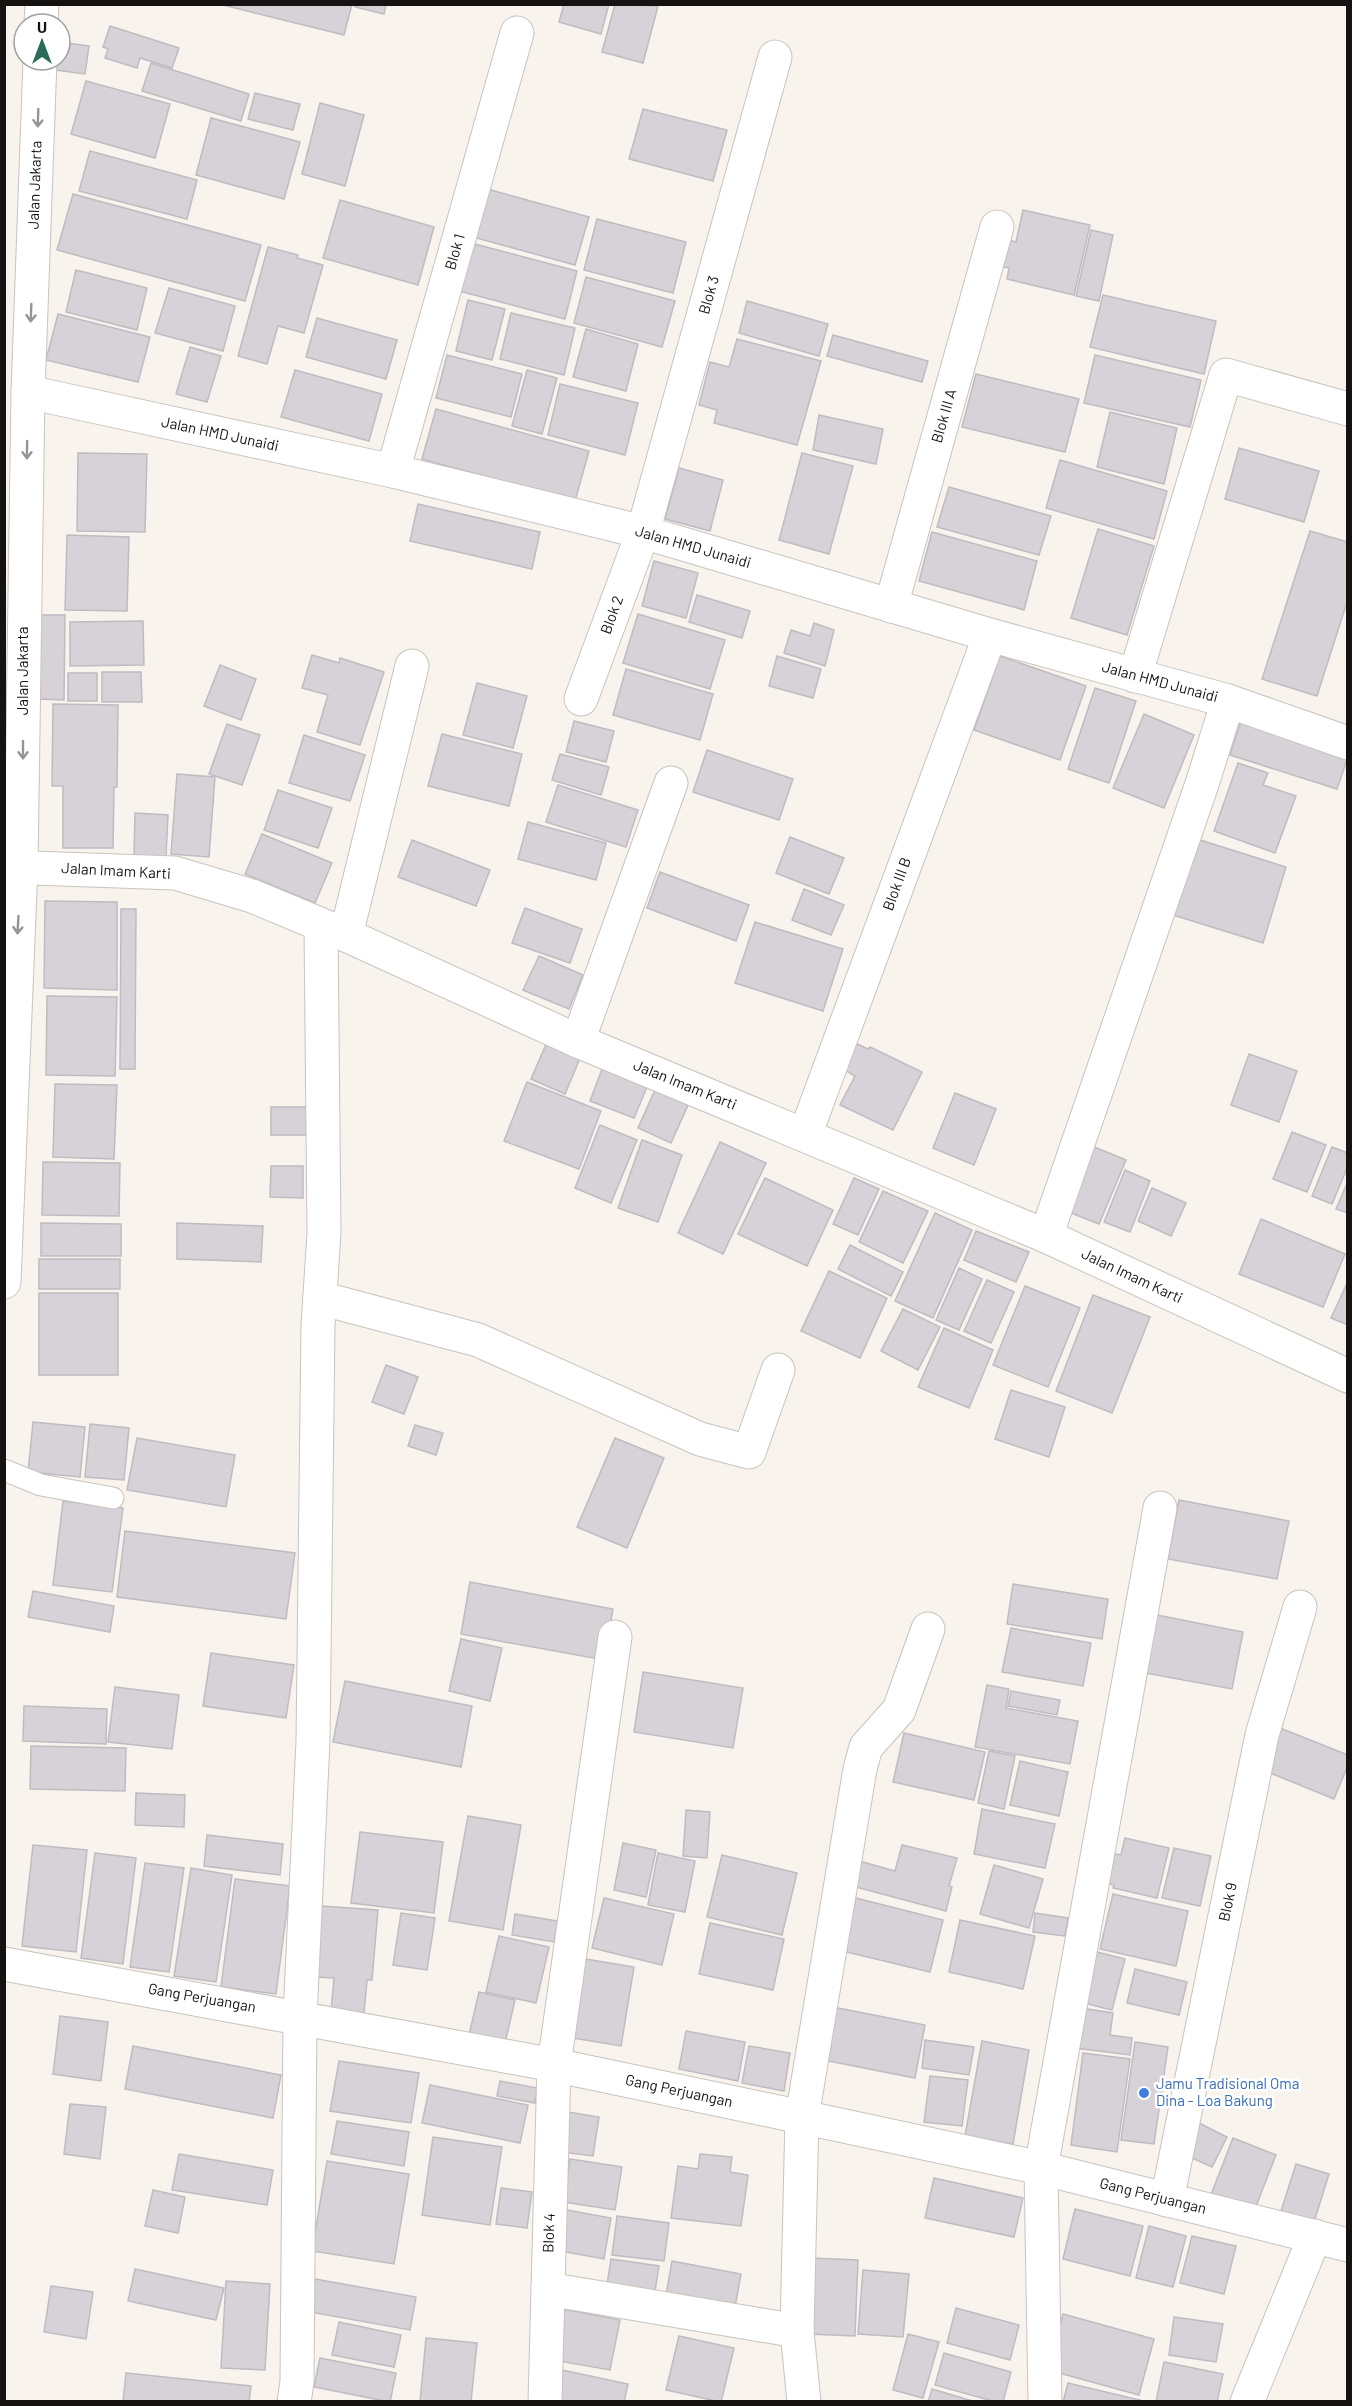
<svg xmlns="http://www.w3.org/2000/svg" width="1352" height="2406" font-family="Barlow,sans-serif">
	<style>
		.building { fill: #d6d2d8; stroke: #bfbbc1; stroke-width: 1.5 }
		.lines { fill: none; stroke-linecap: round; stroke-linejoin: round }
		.lane-casing { stroke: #c8c3bd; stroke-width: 23 }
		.street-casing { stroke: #c8c3bd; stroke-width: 35 }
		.secondary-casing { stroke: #c8c3bd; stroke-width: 35 }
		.lane { stroke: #fff; stroke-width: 21 }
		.street { stroke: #fff; stroke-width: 33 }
		.secondary { stroke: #fff; stroke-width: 33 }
		.oneway { stroke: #969594 }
		.shop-dot { fill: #3f7fe0; stroke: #fff; stroke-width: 2 }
		.labels { text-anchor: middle; stroke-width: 5; stroke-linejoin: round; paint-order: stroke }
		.street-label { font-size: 15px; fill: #151311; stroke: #fff }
		.shop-label { font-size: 15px; fill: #366cbe; stroke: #fff; text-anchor: start }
	</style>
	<rect width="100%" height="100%" fill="#f9f3ee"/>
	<g class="building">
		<polygon points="219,4 352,4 344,35"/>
		<polygon points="355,4 386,4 384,14 355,7"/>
		<polygon points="564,4 609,4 601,34 559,22"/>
		<polygon points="615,4 658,6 643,63 602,52"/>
		<polygon points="110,26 179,48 172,68 140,58 137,68 105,58 108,49 103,47"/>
		<polygon points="60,42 89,46 85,74 56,70 58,60 60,60"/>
		<polygon points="151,63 249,94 241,121 142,91"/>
		<polygon points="86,81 170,104 155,158 71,134"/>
		<polygon points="255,93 300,104 293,130 248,119"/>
		<polygon points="320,103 364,115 345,186 302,174"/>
		<polygon points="643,109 727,130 713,181 629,159"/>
		<polygon points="211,118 300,142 284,199 196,175"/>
		<polygon points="90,151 197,180 187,219 79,191"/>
		<polygon points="487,189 589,217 575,265 473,237"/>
		<polygon points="73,194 261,245 245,301 57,250"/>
		<polygon points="340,200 434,227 418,285 323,258"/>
		<polygon points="1023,210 1090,225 1074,295 1007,279 1009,268 997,266 1004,239 1016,242"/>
		<polygon points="597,219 686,242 673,293 584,270"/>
		<polygon points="1091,230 1113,235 1099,301 1076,296"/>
		<polygon points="467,242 577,271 565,319 455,290"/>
		<polygon points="268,247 298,255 297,258 323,265 304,333 278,326 267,364 238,356"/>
		<polygon points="76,270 147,288 137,330 66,312"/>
		<polygon points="586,277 675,301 662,347 574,323"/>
		<polygon points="169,288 235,306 223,351 155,333"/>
		<polygon points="1103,295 1216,321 1204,374 1090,347"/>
		<polygon points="468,300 505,309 492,360 456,351"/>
		<polygon points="747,301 828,324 819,356 739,333"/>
		<polygon points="511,313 575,328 564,375 500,359"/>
		<polygon points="58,314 150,337 138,382 46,360"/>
		<polygon points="317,318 397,340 386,379 306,357"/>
		<polygon points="586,329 638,344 626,391 573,377"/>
		<polygon points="833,335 928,361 922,382 827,356"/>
		<polygon points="737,339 821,361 797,445 714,423 717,410 699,405 710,362 729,367"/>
		<polygon points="190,347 221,356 207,402 176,394"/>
		<polygon points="447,355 522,374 511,417 436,398"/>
		<polygon points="1095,355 1201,380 1190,427 1084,403"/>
		<polygon points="295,370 382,394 369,441 281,417"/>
		<polygon points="527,370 557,378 542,434 512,426"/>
		<polygon points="976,374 1079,399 1065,452 962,427"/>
		<polygon points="560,384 638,403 625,455 548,435"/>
		<polygon points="436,409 589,451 575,501 422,459"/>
		<polygon points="1110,412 1177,428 1164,484 1097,467"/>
		<polygon points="819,415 883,429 876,464 813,450"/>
		<polygon points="1239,448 1319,471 1304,522 1225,499"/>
		<polygon points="78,453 147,454 145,532 77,531"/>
		<polygon points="802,453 853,466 829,554 779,540"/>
		<polygon points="1060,460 1167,491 1154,539 1046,508"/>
		<polygon points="679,468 723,480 710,531 665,519"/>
		<polygon points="949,487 1051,516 1039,555 937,527"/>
		<polygon points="418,504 540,532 532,569 410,541"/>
		<polygon points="1098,529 1154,546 1127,635 1071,618"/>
		<polygon points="1310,531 1348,542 1348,599 1317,696 1262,679"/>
		<polygon points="932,532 1037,561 1024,610 919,581"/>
		<polygon points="67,535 129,537 127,611 65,610"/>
		<polygon points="654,561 698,573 686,618 642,606"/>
		<polygon points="697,595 750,611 742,638 689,622"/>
		<polygon points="638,614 725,640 710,689 623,663"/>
		<polygon points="38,615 65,615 64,700 37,699"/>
		<polygon points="143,621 144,665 70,666 70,622"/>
		<polygon points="814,623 834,630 825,666 784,653 791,630 810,636"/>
		<polygon points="312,655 339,663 340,658 384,672 360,745 317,732 328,695 302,688"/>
		<polygon points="777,656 821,669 813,698 769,686"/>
		<polygon points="1000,656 1086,686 1060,760 974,730"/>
		<polygon points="220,665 256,679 241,720 204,706"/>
		<polygon points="626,669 713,694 700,740 613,715"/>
		<polygon points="102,672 141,672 142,702 102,702"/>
		<rect x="68" y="673" width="29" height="28"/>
		<polygon points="477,683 527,696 513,748 463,735"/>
		<polygon points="1095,688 1136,701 1109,783 1068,769"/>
		<polygon points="53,704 118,705 117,787 114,787 113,848 63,848 63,786 52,786"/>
		<polygon points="1144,714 1194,735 1164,808 1113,788"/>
		<polygon points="1242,718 1348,757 1337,789 1230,755"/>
		<polygon points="574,721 614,731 606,762 566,752"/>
		<polygon points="227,724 260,735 242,785 209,774"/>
		<polygon points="442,734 522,754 509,806 428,786"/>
		<polygon points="304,735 365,755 350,801 289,783"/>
		<polygon points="707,750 793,779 779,820 693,792"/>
		<polygon points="560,754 609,767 601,795 552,780"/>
		<polygon points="1238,763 1268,773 1263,785 1296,796 1275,853 1214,831"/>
		<polygon points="177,774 215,777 209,857 171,854"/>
		<polygon points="558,785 638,810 626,847 546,822"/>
		<polygon points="278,790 332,808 318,848 264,830"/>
		<polygon points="135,813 168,815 166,857 134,855"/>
		<polygon points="528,822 606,843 596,880 518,859"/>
		<polygon points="262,834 332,863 315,903 245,874"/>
		<polygon points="790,837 844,858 829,894 776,873"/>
		<polygon points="1197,839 1286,867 1263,943 1173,915"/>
		<polygon points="412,840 490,870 476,906 398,877"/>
		<polygon points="660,872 749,905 736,941 647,908"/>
		<polygon points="804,889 844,905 831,935 792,920"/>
		<polygon points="45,901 117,902 117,990 44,988"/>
		<polygon points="525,908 582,929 570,963 512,943"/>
		<polygon points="121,909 136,909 135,1069 120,1069"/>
		<polygon points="755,922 843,949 823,1011 735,983"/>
		<polygon points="539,956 583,975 569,1009 523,990"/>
		<polygon points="47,996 117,997 115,1076 46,1075"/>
		<polygon points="851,1041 868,1049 870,1047 922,1072 893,1130 840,1105 855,1076 839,1067"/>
		<polygon points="547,1042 581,1056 565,1094 531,1079"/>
		<polygon points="1249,1054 1297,1071 1279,1122 1231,1105"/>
		<polygon points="602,1069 647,1087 634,1118 590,1101"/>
		<polygon points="527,1082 601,1111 579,1169 504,1141"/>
		<polygon points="55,1084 117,1085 114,1159 53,1157"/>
		<polygon points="655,1090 688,1105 671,1143 638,1128"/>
		<polygon points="955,1093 996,1109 974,1165 933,1148"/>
		<rect x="271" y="1107" width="36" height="28"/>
		<polygon points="600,1125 637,1140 611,1203 575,1188"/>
		<polygon points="1292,1132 1326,1145 1307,1192 1273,1179"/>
		<polygon points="642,1140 682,1155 658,1222 618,1208"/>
		<polygon points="720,1142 766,1163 723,1254 678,1233"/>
		<polygon points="1092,1146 1126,1160 1099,1224 1066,1211"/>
		<polygon points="1332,1147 1348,1153 1348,1166 1332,1204 1312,1196"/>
		<polygon points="43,1162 120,1163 119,1216 42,1215"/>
		<polygon points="271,1166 303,1166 303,1198 270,1197"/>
		<polygon points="1125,1170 1150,1181 1130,1232 1104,1222"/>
		<polygon points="765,1178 833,1210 807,1266 738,1234"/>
		<polygon points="854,1178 879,1189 858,1235 833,1224"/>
		<polygon points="1348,1181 1348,1213 1336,1209"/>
		<polygon points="1152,1188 1186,1203 1171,1236 1138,1221"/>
		<polygon points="883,1191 928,1211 903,1263 859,1242"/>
		<polygon points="935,1213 972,1230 933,1318 895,1301"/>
		<polygon points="1261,1219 1345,1254 1323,1307 1239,1274"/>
		<polygon points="41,1223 121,1224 121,1256 41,1256"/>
		<polygon points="177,1223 263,1226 261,1262 177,1259"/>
		<polygon points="976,1231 1029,1252 1016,1282 964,1260"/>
		<polygon points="850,1245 903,1272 891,1296 838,1269"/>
		<rect x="39" y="1259" width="81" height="30"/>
		<polygon points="959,1268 982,1279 959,1330 936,1320"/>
		<polygon points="829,1271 887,1298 860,1358 801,1331"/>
		<polygon points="987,1280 1014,1292 991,1343 964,1331"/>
		<polygon points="1348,1281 1348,1325 1331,1318"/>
		<polygon points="1025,1286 1080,1308 1048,1387 993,1365"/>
		<rect x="39" y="1293" width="79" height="82"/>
		<polygon points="1093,1295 1150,1317 1112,1413 1056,1391"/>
		<polygon points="903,1309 940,1327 918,1370 881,1351"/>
		<polygon points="944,1328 993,1350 969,1408 918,1387"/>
		<polygon points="386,1365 418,1377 404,1414 372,1402"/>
		<polygon points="1011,1390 1065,1407 1049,1457 995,1439"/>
		<polygon points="33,1422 85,1427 80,1477 28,1472"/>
		<polygon points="90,1424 129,1428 124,1480 85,1477"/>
		<polygon points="415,1425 443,1433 436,1455 408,1446"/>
		<polygon points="137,1438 235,1455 226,1507 127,1490"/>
		<polygon points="615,1438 664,1458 627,1548 577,1527"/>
		<polygon points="1179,1500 1289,1521 1277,1579 1168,1559"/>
		<polygon points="63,1501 123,1508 112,1592 53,1585"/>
		<polygon points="125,1531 295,1553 286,1619 117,1597"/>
		<polygon points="470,1582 613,1609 604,1660 461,1634"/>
		<polygon points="1013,1584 1108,1599 1102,1639 1007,1624"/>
		<polygon points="33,1591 114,1606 110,1632 28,1617"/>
		<polygon points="1157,1615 1243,1632 1232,1689 1145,1673"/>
		<polygon points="1011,1628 1091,1643 1083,1686 1002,1672"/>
		<polygon points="461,1639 502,1648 490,1701 449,1691"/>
		<polygon points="211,1653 294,1665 286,1718 203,1706"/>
		<polygon points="643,1672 743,1688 733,1748 634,1732"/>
		<polygon points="345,1681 472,1706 461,1767 333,1742"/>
		<polygon points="987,1685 1009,1689 1006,1708 1078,1721 1070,1764 975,1747"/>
		<polygon points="115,1687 179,1695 172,1749 108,1742"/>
		<polygon points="1011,1691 1060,1700 1057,1715 1008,1706"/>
		<polygon points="24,1706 107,1709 106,1744 23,1741"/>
		<polygon points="1275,1726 1348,1755 1348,1765 1334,1799 1258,1768"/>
		<polygon points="904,1733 985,1752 974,1800 893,1782"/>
		<polygon points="31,1746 126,1748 125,1791 30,1789"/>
		<polygon points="989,1751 1015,1756 1004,1809 978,1803"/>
		<polygon points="1020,1761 1068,1772 1059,1816 1010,1805"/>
		<polygon points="136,1793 185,1795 184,1827 135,1825"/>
		<polygon points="982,1809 1055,1824 1045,1868 974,1854"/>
		<polygon points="686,1810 710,1812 707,1858 683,1856"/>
		<polygon points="468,1816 521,1825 503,1930 449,1921"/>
		<polygon points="360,1832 443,1842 434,1913 351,1903"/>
		<polygon points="207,1835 283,1844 280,1875 204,1866"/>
		<polygon points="1125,1838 1169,1848 1157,1898 1113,1888 1114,1885 1097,1881 1104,1852 1121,1855"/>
		<polygon points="623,1843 656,1850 646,1897 614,1890"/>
		<polygon points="33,1845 87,1850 76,1952 22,1946"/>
		<polygon points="902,1845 957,1858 949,1886 952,1887 946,1911 852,1886 859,1861 895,1871"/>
		<polygon points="1174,1848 1211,1856 1200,1906 1162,1898"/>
		<polygon points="95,1853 136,1858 123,1964 81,1958"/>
		<polygon points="658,1853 695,1861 685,1912 648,1905"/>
		<polygon points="722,1855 797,1873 782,1935 707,1917"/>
		<polygon points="145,1863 184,1868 169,1972 130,1967"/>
		<polygon points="994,1865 1043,1879 1029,1928 980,1914"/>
		<polygon points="191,1868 232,1875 216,1982 174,1976"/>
		<polygon points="235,1879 290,1886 276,1994 221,1987"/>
		<polygon points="1113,1894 1188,1911 1176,1966 1100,1949"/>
		<polygon points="848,1896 943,1920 930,1972 834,1949"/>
		<polygon points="604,1898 674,1914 662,1965 592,1948"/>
		<polygon points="321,1906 378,1910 372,1980 367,1980 364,2014 331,2012 334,1978 315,1977"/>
		<polygon points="401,1913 435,1918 427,1970 393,1965"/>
		<polygon points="1035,1913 1068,1918 1065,1936 1033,1932"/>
		<polygon points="515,1914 558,1921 554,1942 512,1935"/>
		<polygon points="960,1920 1035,1936 1023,1989 949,1972"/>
		<polygon points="710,1923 784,1939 773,1990 699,1974"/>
		<polygon points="499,1936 549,1947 536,2003 486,1992"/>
		<polygon points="1093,1951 1125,1959 1112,2010 1080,2002"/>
		<polygon points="586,1959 634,1967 621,2046 572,2038"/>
		<polygon points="1135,1969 1187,1982 1179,2015 1127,2003"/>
		<polygon points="479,1992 515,2000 505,2043 469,2035"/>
		<polygon points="823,2005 925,2025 915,2078 813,2058"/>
		<polygon points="1081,2008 1113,2013 1110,2035 1132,2038 1130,2055 1075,2048"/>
		<polygon points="60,2016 108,2022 101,2081 53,2074"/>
		<polygon points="686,2031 745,2042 738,2081 679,2069"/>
		<polygon points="925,2040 974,2047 969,2075 922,2068"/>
		<polygon points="982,2041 1029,2050 1013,2144 965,2136"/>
		<polygon points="1135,2042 1168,2047 1154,2144 1121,2140"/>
		<polygon points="133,2046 281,2075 273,2118 125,2089"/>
		<polygon points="749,2046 790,2053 784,2091 742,2083"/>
		<polygon points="1083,2053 1130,2059 1117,2152 1071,2145"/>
		<polygon points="339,2061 419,2073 411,2123 330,2111"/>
		<polygon points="930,2076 968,2080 962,2126 924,2122"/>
		<polygon points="500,2081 537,2088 535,2103 497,2096"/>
		<polygon points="430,2085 528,2105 520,2143 422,2123"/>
		<polygon points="70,2104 106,2107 100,2159 64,2154"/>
		<polygon points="568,2112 599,2117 593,2156 562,2152"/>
		<polygon points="337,2121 409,2132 404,2166 331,2154"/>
		<polygon points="1199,2123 1227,2137 1212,2167 1183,2154"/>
		<polygon points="433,2137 502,2147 490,2225 422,2215"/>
		<polygon points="1233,2138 1276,2155 1253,2214 1210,2197"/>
		<polygon points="179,2154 273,2170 267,2205 172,2190"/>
		<polygon points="700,2154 732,2157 730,2172 748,2175 741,2226 671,2218 678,2166 698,2169"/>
		<polygon points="570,2159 622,2167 615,2210 564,2202"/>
		<polygon points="327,2161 409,2174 394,2264 312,2251"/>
		<polygon points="1296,2164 1329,2174 1314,2222 1281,2211"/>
		<polygon points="934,2178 1023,2198 1014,2237 925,2218"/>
		<polygon points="501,2188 532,2192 527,2228 496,2224"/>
		<polygon points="153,2190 185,2197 178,2233 145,2226"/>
		<polygon points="1075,2209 1143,2226 1130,2276 1063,2259"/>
		<polygon points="567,2210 611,2218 604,2259 560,2251"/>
		<polygon points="617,2216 669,2223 664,2261 612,2255"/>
		<polygon points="1149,2226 1186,2236 1173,2287 1136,2278"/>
		<polygon points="1192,2236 1236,2246 1224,2294 1180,2283"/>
		<polygon points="812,2258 858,2260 855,2336 808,2334"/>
		<polygon points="611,2259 659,2266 654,2298 606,2291"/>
		<polygon points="672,2261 741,2274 734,2313 665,2301"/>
		<polygon points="135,2269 224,2288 216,2320 128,2301"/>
		<polygon points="863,2270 909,2274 903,2337 858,2334"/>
		<polygon points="315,2279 416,2297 410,2330 310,2312"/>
		<polygon points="226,2281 270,2284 265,2370 221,2368"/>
		<polygon points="51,2286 93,2292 86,2339 44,2332"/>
		<polygon points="956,2308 1019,2325 1010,2360 947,2343"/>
		<polygon points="563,2309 620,2320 610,2370 553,2360"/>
		<polygon points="1063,2314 1154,2339 1139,2395 1048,2370"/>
		<polygon points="1174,2317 1223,2324 1216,2362 1169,2355"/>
		<polygon points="339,2322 401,2335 394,2367 332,2355"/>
		<polygon points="908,2334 939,2342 923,2398 893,2390"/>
		<polygon points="679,2336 734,2348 721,2402 666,2390"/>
		<polygon points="426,2338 477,2343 471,2402 420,2402"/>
		<polygon points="944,2353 1011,2372 1003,2402 996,2402 935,2385"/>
		<polygon points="320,2358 396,2373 390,2402 314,2387"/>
		<polygon points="1164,2362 1223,2374 1217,2402 1156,2402"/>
		<polygon points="562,2370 628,2384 624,2402 556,2402"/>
		<polygon points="126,2373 251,2386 249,2402 123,2402"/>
		<polygon points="1068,2383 1144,2401 1144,2402 1063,2402"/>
		<polygon points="932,2389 976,2402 928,2402"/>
	</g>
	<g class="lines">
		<defs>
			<polyline id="lane" points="4,1470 41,1485 113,1498"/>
			<g id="street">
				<polyline points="28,392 393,471 643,532 990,635 1228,701 1348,743"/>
				<polyline points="393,471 517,33"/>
				<polyline points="891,606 997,227"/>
				<polyline points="1135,676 1226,375 1348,409"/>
				<polyline points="581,699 643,532 775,57"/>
				<polyline points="4,867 175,873 252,896 346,935 578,1041 1046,1236 1348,1376"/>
				<polyline points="346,935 412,666"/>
				<polyline points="578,1041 671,783"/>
				<polyline points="805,1135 990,635"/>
				<polyline points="1046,1236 1202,784 1228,701"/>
				<polyline points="320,1298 478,1340 700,1439 749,1452 778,1370"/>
				<polyline points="4,1964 554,2065 802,2117 1041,2168 1348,2245"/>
				<polyline points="1167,2200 1262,1735 1300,1607"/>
				<polyline points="548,2289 797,2331"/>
				<polyline points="294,2402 297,2382 300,2017 313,1741 318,1325 324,1233 321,926"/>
				<polyline points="545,2402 554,2065 615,1637"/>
				<polyline points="804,2402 797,2331 802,2117 860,1769 866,1747 899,1710 928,1629"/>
				<polyline points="1045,2402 1041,2168 1160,1508"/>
				<polyline points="1247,2402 1315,2236"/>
			</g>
			<g id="secondary">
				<polyline points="41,24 42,4"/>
				<polyline points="4,1282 21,867 28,392 40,60"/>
			</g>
		</defs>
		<use href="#lane" class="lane-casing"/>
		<use href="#street" class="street-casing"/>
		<use href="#secondary" class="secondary-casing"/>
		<use href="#lane" class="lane"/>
		<use href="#street" class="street"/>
		<use href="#secondary" class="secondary"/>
	</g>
	<defs><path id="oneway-shaft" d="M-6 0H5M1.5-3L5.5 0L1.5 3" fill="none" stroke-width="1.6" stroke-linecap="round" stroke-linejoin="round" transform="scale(1.5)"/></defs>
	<g class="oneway">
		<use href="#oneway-shaft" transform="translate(38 118) rotate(92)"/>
		<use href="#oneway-shaft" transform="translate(31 313) rotate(92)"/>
		<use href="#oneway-shaft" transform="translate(27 450) rotate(91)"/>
		<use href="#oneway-shaft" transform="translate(23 750) rotate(90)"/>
		<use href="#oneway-shaft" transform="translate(18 925) rotate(93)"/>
	</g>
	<circle class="shop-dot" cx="1144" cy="2093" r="6"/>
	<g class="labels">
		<g class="street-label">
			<text transform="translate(35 185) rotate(-88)" y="5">Jalan Jakarta</text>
			<text transform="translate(455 252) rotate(-74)" y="5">Blok 1</text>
			<text transform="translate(709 295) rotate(-74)" y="5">Blok 3</text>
			<text transform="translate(944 416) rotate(-74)" y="5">Blok III A</text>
			<text transform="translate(220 434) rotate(12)" y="5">Jalan HMD Junaidi</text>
			<text transform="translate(693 547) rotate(16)" y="5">Jalan HMD Junaidi</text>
			<text transform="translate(612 615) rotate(-70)" y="5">Blok 2</text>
			<text transform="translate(23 671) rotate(-90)" y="5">Jalan Jakarta</text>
			<text transform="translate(1160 682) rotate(15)" y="5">Jalan HMD Junaidi</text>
			<text transform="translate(116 871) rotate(3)" y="5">Jalan Imam Karti</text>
			<text transform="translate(897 884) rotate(-70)" y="5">Blok III B</text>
			<text transform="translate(685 1085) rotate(22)" y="5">Jalan Imam Karti</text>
			<text transform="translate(1132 1276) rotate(25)" y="5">Jalan Imam Karti</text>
			<text transform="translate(1228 1902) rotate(-78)" y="5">Blok 9</text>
			<text transform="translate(202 1998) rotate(10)" y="5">Gang Perjuangan</text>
			<text transform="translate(679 2091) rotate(12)" y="5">Gang Perjuangan</text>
			<text transform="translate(1153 2196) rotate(14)" y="5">Gang Perjuangan</text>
			<text transform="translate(549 2233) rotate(-88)" y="5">Blok 4</text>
		</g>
		<g class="shop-label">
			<text x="1156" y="2089">Jamu Tradisional Oma<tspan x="1156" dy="17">Dina - Loa Bakung</tspan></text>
		</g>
	</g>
	<rect width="1352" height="2406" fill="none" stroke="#151311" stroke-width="12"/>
	<g transform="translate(42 42)"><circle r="28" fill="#ffffff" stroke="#a1a1a0" stroke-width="1.5"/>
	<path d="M0-4.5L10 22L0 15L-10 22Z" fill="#2a6b59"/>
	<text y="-9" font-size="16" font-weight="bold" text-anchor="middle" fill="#151311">U</text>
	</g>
</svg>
